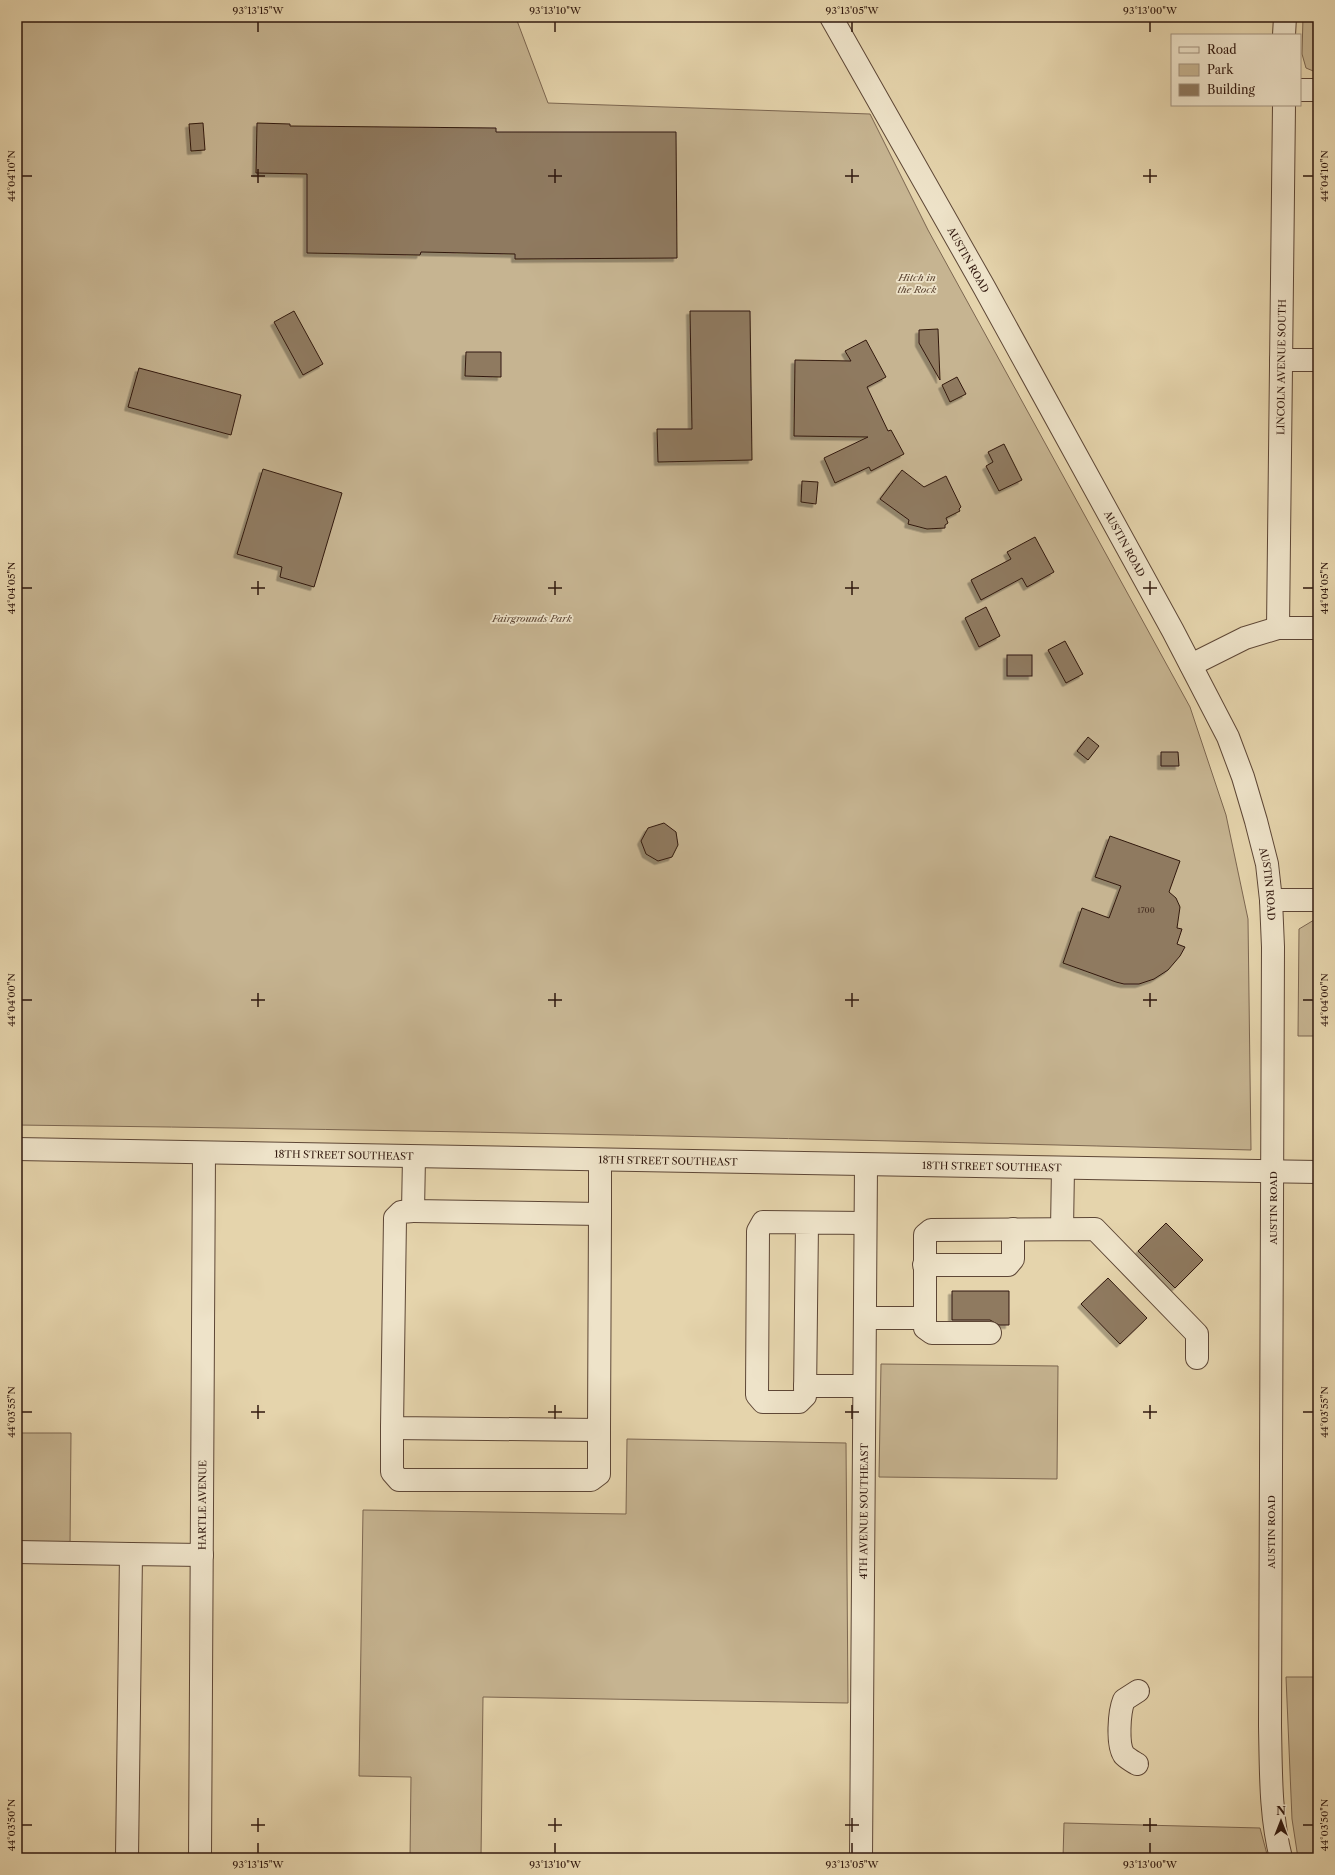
<svg xmlns="http://www.w3.org/2000/svg" width="1335" height="1875" font-family="'Libre Caslon Text',serif">
	<style>
		.green { fill: #c6b491; stroke: #7c6650 }
		.building { fill: #8f7a60; stroke: #31180e; filter: url(#shadow) }
		.lines { fill: none; stroke-linecap: round; stroke-linejoin: round }
		.minor-casing { stroke: #5e4736; stroke-width: 24 }
		.minor { stroke: #eee3c9; stroke-width: 22 }
		.ticks { fill: none; stroke: #31180e; stroke-width: 1.5 }
		.labels { text-anchor: middle; stroke-width: 3.5; stroke-linejoin: round; paint-order: stroke }
		.number-label { font-size: 8px; fill: #483022 }
		.street-label { font-size: 10px; fill: #31180e; stroke: #eee3c9 }
		.park-label { font-size: 10px; font-style: italic; fill: #5e4735; stroke: #eee3c9 }
		.neatline { fill: none; stroke: #31180e; stroke-width: 1.5 }
		.ticks-label { font-size: 10px; text-anchor: middle; fill: #31180e }
	</style>
	<defs>
		<filter id="shadow"><feDropShadow dx="-3.5" dy="3.5" stdDeviation="0" flood-color="#0004"/></filter>
	</defs>
	<rect width="100%" height="100%" fill="#e5d4ac"/>
	<filter id="stains"><feTurbulence type="fractalNoise" baseFrequency=".005" numOctaves="4"/><feColorMatrix values="0 0 0 0 .2 0 0 0 0 .09 0 0 0 0 .02 0 0 0 .5 -.17"/></filter>
	<radialGradient id="worn" r=".72"><stop offset=".6" stop-color="#630" stop-opacity="0"/><stop offset="1" stop-color="#630" stop-opacity=".3"/></radialGradient>
	<g class="green">
		<path d="M17,17L516,18L548,103L870,114L928,230L1190,707L1226,815L1248,919L1251,1150C840,1139 429,1130 17,1125Z"/>
		<polygon points="1303,17 1318,17 1318,73 1306,68 1302,54"/>
		<polygon points="1314,920 1318,920 1318,1036 1298,1036 1299,929"/>
		<polygon points="881,1364 1058,1366 1057,1479 879,1477"/>
		<polygon points="17,1433 71,1433 70,1547 17,1549"/>
		<polygon points="627,1439 846,1443 848,1703 483,1697 481,1858 410,1858 411,1777 359,1776 363,1510 626,1514"/>
		<polygon points="1318,1677 1318,1858 1298,1858 1292,1819 1286,1677"/>
		<polygon points="1064,1823 1260,1828 1268,1858 1063,1858"/>
	</g>
	<g class="building">
		<polygon points="203,123 205,150 191,151 189,124"/>
		<polygon points="257,123 290,124 290,126 496,128 496,132 676,132 677,258 515,259 515,254 421,252 420,255 307,253 307,174 256,173"/>
		<polygon points="294,311 323,364 303,375 274,322"/>
		<polygon points="690,311 750,311 752,460 658,462 657,429 692,429"/>
		<polygon points="938,329 940,380 919,343 919,330"/>
		<polygon points="866,340 886,377 867,387 888,431 891,430 904,454 871,471 869,467 835,483 824,458 868,437 794,436 795,360 851,361 845,351"/>
		<polygon points="466,352 501,352 501,377 465,376"/>
		<polygon points="139,368 241,395 231,435 128,407"/>
		<polygon points="957,377 966,394 950,402 942,385"/>
		<polygon points="1004,444 1022,480 999,491 986,466 993,462 988,452"/>
		<polygon points="263,469 342,493 314,587 280,577 282,567 237,554"/>
		<polygon points="902,470 924,487 946,476 961,507 959,509 960,511 946,518 948,523 945,525 945,528 927,529 908,524 909,520 880,499"/>
		<polygon points="802,481 818,482 816,504 801,502"/>
		<polygon points="1035,537 1054,572 1027,587 1022,578 981,600 971,580 1011,559 1007,552"/>
		<polygon points="986,607 1000,636 979,647 965,618"/>
		<polygon points="1065,641 1083,674 1066,683 1048,650"/>
		<rect x="1007" y="655" width="25" height="21"/>
		<polygon points="1088,737 1099,746 1088,760 1077,751"/>
		<polygon points="1161,752 1178,752 1179,766 1161,766"/>
		<polygon points="664,823 676,832 678,845 672,857 658,861 646,854 641,841 648,828"/>
		<polygon points="1110,836 1180,861 1169,892 1176,898 1180,907 1177,928 1182,929 1177,944 1185,947 1180,956 1168,970 1154,979 1139,984 1124,984 1116,982 1063,963 1082,908 1109,918 1121,886 1095,877"/>
		<polygon points="1166,1223 1203,1260 1175,1288 1138,1251"/>
		<polygon points="1108,1278 1147,1318 1120,1344 1081,1304"/>
		<polygon points="952,1291 1009,1291 1009,1325 999,1325 990,1320 952,1320"/>
	</g>
	<g class="lines">
		<defs>
			<g id="minor">
				<path id="s1" d="M831,17L984,287L1173,631L1228,737L1243,777L1256,821L1267,864L1271,900L1273,947L1270,1726C1271,1770 1270,1815 1281,1858"/>
				<polyline points="1284,35 1285,17"/>
				<polyline points="1300,90 1318,90"/>
				<polyline points="1281,360 1318,360"/>
				<path id="s2" d="M1278,628L1284,105"/>
				<polyline points="1191,665 1245,638 1278,628 1318,628"/>
				<polyline points="1271,900 1318,900"/>
				<path id="s3" d="M17,1149L1318,1172"/>
				<polyline points="414,1157 413,1211 600,1214 600,1160"/>
				<polyline points="413,1211 401,1212 395,1218 392,1428 599,1430 600,1214"/>
				<polyline points="807,1223 805,1396 799,1402 763,1402 757,1395 758,1231 763,1222 865,1223"/>
				<polyline points="1062,1229 1063,1168"/>
				<polyline points="924,1265 1008,1265 1013,1259 1013,1229"/>
				<polyline points="865,1318 925,1318 925,1235 931,1230 1095,1229 1197,1334 1197,1358"/>
				<polyline points="925,1318 925,1328 932,1333 990,1333"/>
				<polyline points="805,1386 864,1386"/>
				<polyline points="392,1428 392,1472 399,1480 591,1480 599,1474 599,1430"/>
				<polyline points="17,1552 131,1554"/>
				<path d="M1137,1764C1132,1761 1128,1759 1124,1755C1117,1745 1119,1712 1124,1700L1138,1691"/>
				<polyline points="127,1858 131,1554 202,1555"/>
				<path id="s4" d="M200,1858L204,1153"/>
				<path id="s5" d="M861,1858L866,1165"/>
			</g>
		</defs>
		<use href="#minor" class="minor-casing"/>
		<use href="#minor" class="minor"/>
	</g>
	<path class="ticks" d="M258,22V32M555,22V32M852,22V32M1150,22V32M258,169V183M555,169V183M852,169V183M1150,169V183M22,176H32M251,176H265M548,176H562M845,176H859M1143,176H1157M1303,176H1313M258,581V595M555,581V595M852,581V595M1150,581V595M22,588H32M251,588H265M548,588H562M845,588H859M1143,588H1157M1303,588H1313M258,993V1007M555,993V1007M852,993V1007M1150,993V1007M22,1000H32M251,1000H265M548,1000H562M845,1000H859M1143,1000H1157M1303,1000H1313M258,1405V1419M555,1405V1419M852,1405V1419M1150,1405V1419M22,1412H32M251,1412H265M548,1412H562M845,1412H859M1143,1412H1157M1303,1412H1313M258,1818V1832M555,1818V1832M852,1818V1832M1150,1818V1832M22,1825H32M251,1825H265M548,1825H562M845,1825H859M1143,1825H1157M1303,1825H1313M258,1843V1853M555,1843V1853M852,1843V1853M1150,1843V1853"/>
	<g class="labels">
		<g class="number-label">
			<text x="1146" y="913">1700</text>
		</g>
		<g class="street-label">
			<text dy="4" stroke="none"><textPath href="#s1" startOffset="279">AUSTIN ROAD</textPath></text>
			<text dy="4" stroke="none"><textPath href="#s2" startOffset="261">LINCOLN AVENUE SOUTH</textPath></text>
			<text dy="4" stroke="none"><textPath href="#s1" startOffset="603">AUSTIN ROAD</textPath></text>
			<text dy="4" stroke="none"><textPath href="#s1" startOffset="975">AUSTIN ROAD</textPath></text>
			<text dy="4" stroke="none"><textPath href="#s3" startOffset="327">18TH STREET SOUTHEAST</textPath></text>
			<text dy="4" stroke="none"><textPath href="#s3" startOffset="651">18TH STREET SOUTHEAST</textPath></text>
			<text dy="4" stroke="none"><textPath href="#s3" startOffset="975">18TH STREET SOUTHEAST</textPath></text>
			<text transform="translate(1273 1208) rotate(-90)" y="4">AUSTIN ROAD</text>
			<text dy="4" stroke="none"><textPath href="#s4" startOffset="353">HARTLE AVENUE</textPath></text>
			<text dy="4" stroke="none"><textPath href="#s5" startOffset="347">4TH AVENUE SOUTHEAST</textPath></text>
			<text transform="translate(1271 1532) rotate(-90)" y="4">AUSTIN ROAD</text>
		</g>
		<g class="park-label">
			<text x="917" y="281">Hitch in<tspan x="917" dy="12">the Rock</tspan></text>
			<text x="532" y="622">Fairgrounds Park</text>
		</g>
	</g>
	<rect width="1335" height="1875" fill="none" stroke="#e5d4ac" stroke-width="44"/>
	<rect x="1171" y="34" width="130" height="72" fill="#eee3c9" stroke="#a2927e"/>
	<rect x="1179" y="47" width="20" height="6" fill="#eee3c9" stroke="#a2927e"/>
	<text x="1207" y="54" font-size="12" fill="#31180e">Road</text>
	<rect x="1179" y="64" width="20" height="12" fill="#c6b491" stroke="#a2927e"/>
	<text x="1207" y="74" font-size="12" fill="#31180e">Park</text>
	<rect x="1179" y="84" width="20" height="12" fill="#8f7a60" stroke="#a2927e"/>
	<text x="1207" y="94" font-size="12" fill="#31180e">Building</text>
	<g transform="translate(1281 1821)" stroke="#eee3c9" stroke-width="3" paint-order="stroke">
	<path d="M0-3L7 15L0 10L-7 15Z" fill="#31180e"/>
	<text y="-6" font-size="11" font-weight="bold" text-anchor="middle" fill="#31180e">N</text>
	</g>
	<rect x="22" y="22" width="1291" height="1831" class="neatline"/>
	<g class="ticks-label">
		<text x="258" y="14">93°13'15"W</text>
		<text x="555" y="14">93°13'10"W</text>
		<text x="852" y="14">93°13'05"W</text>
		<text x="1150" y="14">93°13'00"W</text>
		<text transform="translate(11 176) rotate(-90)" y="4">44°04'10"N</text>
		<text transform="translate(1324 176) rotate(-90)" y="4">44°04'10"N</text>
		<text transform="translate(11 588) rotate(-90)" y="4">44°04'05"N</text>
		<text transform="translate(1324 588) rotate(-90)" y="4">44°04'05"N</text>
		<text transform="translate(11 1000) rotate(-90)" y="4">44°04'00"N</text>
		<text transform="translate(1324 1000) rotate(-90)" y="4">44°04'00"N</text>
		<text transform="translate(11 1412) rotate(-90)" y="4">44°03'55"N</text>
		<text transform="translate(1324 1412) rotate(-90)" y="4">44°03'55"N</text>
		<text transform="translate(11 1825) rotate(-90)" y="4">44°03'50"N</text>
		<text transform="translate(1324 1825) rotate(-90)" y="4">44°03'50"N</text>
		<text x="258" y="1868">93°13'15"W</text>
		<text x="555" y="1868">93°13'10"W</text>
		<text x="852" y="1868">93°13'05"W</text>
		<text x="1150" y="1868">93°13'00"W</text>
	</g>
	<rect width="100%" height="100%" filter="url(#stains)"/>
	<rect width="100%" height="100%" fill="url(#worn)"/>
</svg>
